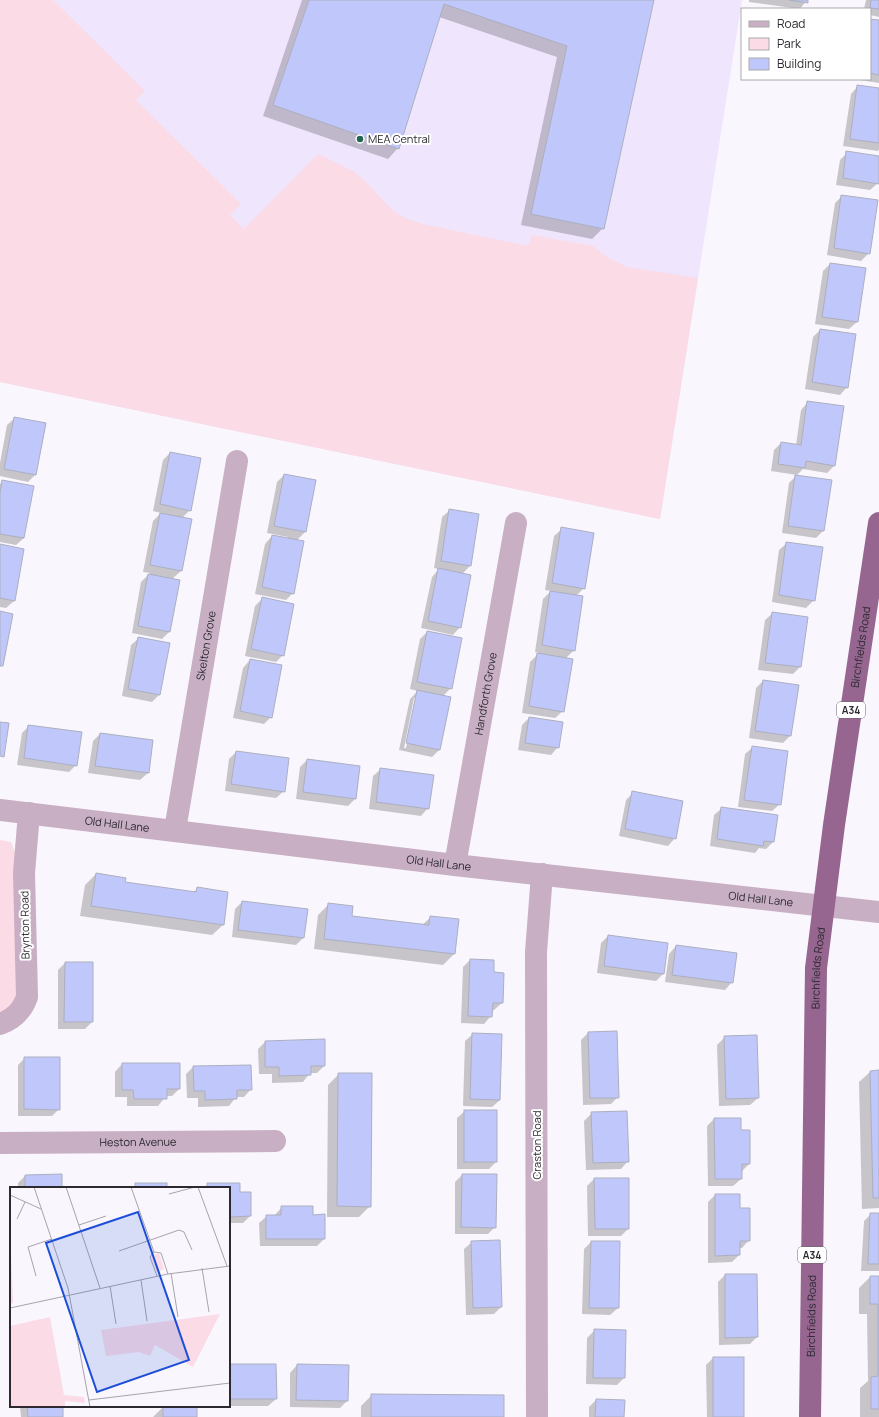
<svg xmlns="http://www.w3.org/2000/svg" width="879" height="1417" font-family="Manrope,sans-serif">
	<style>
		.built { fill: #efe5fd }
		.green { fill: #fbdbe5 }
		.shadow { fill: #0003; fill-rule: evenodd }
		.building { fill: #c0c8fb; stroke: #acafc0 }
		.lines { fill: none; stroke-linecap: round; stroke-linejoin: round }
		.minor { stroke: #c8afc4; stroke-width: 22 }
		.trunk { stroke: #966690; stroke-width: 22 }
		.poi-dot { fill: #236351; stroke: #fff; stroke-width: 1.5 }
		.labels { text-anchor: middle; stroke-width: 4; stroke-linejoin: round; paint-order: stroke }
		.shield { fill: #fff; stroke: #6b696e; stroke-width: 1 }
		.shield-label { font-size: 10px; font-weight: bold; fill: #2c2930 }
		.poi-label { font-size: 11px; fill: #2c2930; stroke: #fff; text-anchor: start }
		.street-label { font-size: 11px; fill: #2c2930; stroke: #fff }
		.inset-road { fill: none; stroke: #a7a4ab; stroke-width: 1 }
		.view { fill: #1d4ed8; fill-opacity: 0.15; stroke: #1d4ed8; stroke-width: 2 }
		.inset-edge { fill: none; stroke: #2c2930; stroke-width: 2 }
	</style>
	<rect width="100%" height="100%" fill="#f9f6fd"/>
	<polygon class="built" points="0,0 742,0 660,519 0,382"/>
	<g class="green">
		<polygon points="0,0 53,0 145,91 136,100 241,204 230,215 244,229 318,154 353,171 366,182 392,210 405,218 423,224 528,246 532,235 593,246 608,258 627,267 698,278 660,519 0,382"/>
		<polygon points="0,840 11,842 15,852 19,997 16,1004 0,1014"/>
	</g>
	<g class="shadow">
		<polygon points="302,0 653,0 603,228 592,239 521,225 557,57 439,17 398,148 388,159 263,116"/>
		<polygon points="749,0 807,0 800,9 749,2"/>
		<polygon points="866,0 879,0 879,17 870,15 870,9 864,9"/>
		<polygon points="870,20 879,21 879,83 854,79 870,79"/>
		<polygon points="858,86 879,90 879,149 878,151 843,146 851,94"/>
		<polygon points="847,153 879,157 878,183 870,190 836,185 840,160"/>
		<polygon points="842,196 869,253 861,261 827,255 835,203"/>
		<polygon points="830,264 864,269 857,322 849,329 815,324 823,271"/>
		<polygon points="820,330 847,387 840,395 805,389 813,337"/>
		<polygon points="808,402 834,466 827,473 803,469 797,475 771,471 774,450 781,443 796,445 801,410"/>
		<polygon points="15,418 35,475 28,482 0,476 0,463 7,425"/>
		<polygon points="170,453 190,510 182,518 190,520 181,571 172,579 169,632 162,639 132,633 141,582 150,573 143,572 153,521 161,513 153,511 163,460"/>
		<polygon points="284,475 314,481 305,532 296,541 293,593 286,600 255,594 265,544 272,536 287,539 288,537 267,533 277,482"/>
		<polygon points="796,476 823,531 816,538 782,533 789,483"/>
		<polygon points="3,481 24,538 16,545 0,542 0,484"/>
		<polygon points="450,510 478,515 470,566 462,574 460,627 453,635 421,628 432,577 439,569 434,568 442,517"/>
		<polygon points="562,529 584,588 576,596 574,650 565,659 563,711 555,718 522,713 530,662 539,653 535,652 543,599 551,591 545,590 554,536"/>
		<polygon points="787,543 814,600 806,608 772,602 779,550"/>
		<polygon points="0,545 14,601 6,608 0,607"/>
		<polygon points="262,599 283,655 276,662 245,656 255,606"/>
		<polygon points="773,613 807,618 800,667 793,674 758,670 765,620"/>
		<path d="M427,632L451,688L443,696L449,698L439,750L432,757L399,750L410,699L418,691L410,689L420,639ZM414,698H416L406,748H404Z"/>
		<polygon points="139,638 159,695 152,702 122,696 131,645"/>
		<polygon points="250,660 271,717 264,724 233,718 243,668"/>
		<polygon points="763,681 790,736 783,743 749,738 756,688"/>
		<polygon points="529,718 558,747 551,755 518,750 522,725"/>
		<polygon points="29,726 76,765 69,772 17,765 22,733"/>
		<polygon points="100,734 148,773 140,780 88,773 93,741"/>
		<polygon points="753,747 780,804 772,811 738,807 745,754"/>
		<polygon points="236,752 284,791 276,798 225,791 229,759"/>
		<polygon points="307,760 359,767 355,799 348,806 296,799 300,767"/>
		<polygon points="381,769 428,808 421,816 369,809 373,776"/>
		<polygon points="633,793 675,838 668,846 619,836 626,800"/>
		<polygon points="722,808 777,816 773,842 766,849 759,848 755,853 710,846 714,815"/>
		<polygon points="96,874 124,883 193,893 197,889 223,925 212,935 80,916 85,885"/>
		<polygon points="242,902 307,910 303,938 296,945 232,937 235,909"/>
		<polygon points="329,904 351,916 422,925 431,917 458,920 454,954 443,965 314,949 318,915"/>
		<polygon points="608,936 663,974 656,981 597,973 601,943"/>
		<polygon points="676,946 732,982 725,990 665,982 669,954"/>
		<polygon points="470,960 502,1003 494,1010 492,1010 491,1016 484,1024 461,1023 463,967"/>
		<polygon points="65,963 92,1022 85,1029 58,1029 58,970"/>
		<polygon points="616,1032 618,1097 611,1104 583,1105 581,1040 588,1033"/>
		<polygon points="473,1034 500,1100 492,1107 463,1106 465,1041"/>
		<polygon points="725,1037 758,1098 750,1105 719,1106 717,1045"/>
		<polygon points="265,1042 324,1066 317,1073 310,1073 303,1082 272,1083 272,1074 259,1074 258,1049"/>
		<polygon points="25,1058 59,1109 52,1116 18,1116 18,1065"/>
		<polygon points="122,1064 179,1089 172,1096 166,1096 158,1106 127,1106 127,1097 115,1097 115,1072"/>
		<polygon points="193,1067 251,1089 244,1097 236,1097 229,1106 198,1107 198,1098 187,1098 186,1074"/>
		<polygon points="879,1071 879,1208 862,1209 859,1082 870,1072"/>
		<polygon points="339,1074 370,1206 359,1217 327,1217 328,1085"/>
		<polygon points="465,1111 496,1111 496,1162 489,1169 457,1169 457,1118"/>
		<polygon points="592,1113 628,1161 621,1169 586,1170 584,1121"/>
		<polygon points="714,1119 749,1164 742,1171 741,1179 733,1186 708,1186 707,1126"/>
		<polygon points="462,1175 495,1227 488,1234 455,1234 455,1182"/>
		<polygon points="25,1176 61,1188 18,1188 18,1183"/>
		<polygon points="594,1179 628,1229 621,1236 588,1236 587,1186"/>
		<polygon points="208,1184 239,1184 239,1193 250,1193 250,1216 243,1223 229,1223 229,1188 204,1188"/>
		<polygon points="715,1195 739,1209 749,1240 742,1248 739,1248 739,1255 732,1262 708,1263 708,1202"/>
		<polygon points="282,1207 312,1216 324,1239 317,1246 260,1246 259,1223 267,1216 274,1216"/>
		<polygon points="871,1214 879,1214 879,1271 861,1271 864,1221"/>
		<polygon points="472,1242 501,1307 494,1314 466,1315 464,1249"/>
		<polygon points="591,1242 619,1242 618,1308 610,1315 582,1314 584,1249"/>
		<polygon points="725,1275 757,1337 750,1344 719,1345 718,1282"/>
		<polygon points="870,1277 879,1277 879,1417 860,1417 860,1388 868,1381 867,1314 859,1314 859,1288"/>
		<polygon points="595,1330 624,1378 617,1385 586,1384 587,1338"/>
		<polygon points="713,1358 743,1417 707,1417 706,1365"/>
		<polygon points="229,1365 276,1399 268,1406 229,1406"/>
		<polygon points="297,1365 347,1401 340,1408 290,1407 290,1373"/>
		<polygon points="372,1395 503,1417 361,1417 361,1406"/>
		<polygon points="596,1400 623,1417 589,1417 589,1407"/>
		<polygon points="20,1406 62,1406 62,1417 21,1417"/>
		<polygon points="164,1406 196,1417 153,1417"/>
	</g>
	<g class="building">
		<polygon points="309,0 654,0 604,229 531,214 567,46 444,4 399,149 273,105"/>
		<polygon points="789,0 808,0 808,3"/>
		<polygon points="871,0 879,0 879,9 870,8"/>
		<polygon points="870,19 879,20 879,75 870,73"/>
		<polygon points="857,85 879,88 879,143 850,139"/>
		<polygon points="846,151 879,156 879,184 843,178"/>
		<polygon points="841,195 878,200 870,254 834,248"/>
		<polygon points="830,263 866,268 858,322 822,317"/>
		<polygon points="820,329 856,334 848,388 812,382"/>
		<polygon points="807,401 844,406 835,466 806,461 805,468 778,464 781,442 801,445"/>
		<polygon points="14,417 46,423 36,475 4,469"/>
		<polygon points="170,452 201,458 191,511 160,504"/>
		<polygon points="284,474 316,480 306,532 274,526"/>
		<polygon points="795,475 832,480 824,531 788,526"/>
		<polygon points="2,480 34,486 24,538 0,534 0,493"/>
		<polygon points="449,509 479,514 471,566 441,561"/>
		<polygon points="160,513 192,519 182,571 150,565"/>
		<polygon points="561,527 594,533 585,589 552,583"/>
		<polygon points="272,535 304,541 294,594 262,587"/>
		<polygon points="786,542 823,547 815,601 779,595"/>
		<polygon points="0,544 24,549 15,601 0,598"/>
		<polygon points="438,568 471,575 461,628 428,621"/>
		<polygon points="148,574 180,580 170,632 138,626"/>
		<polygon points="550,591 583,596 575,651 542,645"/>
		<polygon points="262,597 294,604 284,656 251,649"/>
		<polygon points="0,611 13,614 3,666 0,666"/>
		<polygon points="772,612 808,617 801,667 765,663"/>
		<polygon points="427,631 462,638 452,689 417,682"/>
		<polygon points="138,637 170,643 160,695 128,689"/>
		<polygon points="537,653 573,659 564,712 529,706"/>
		<polygon points="250,659 282,665 272,718 240,711"/>
		<polygon points="763,680 799,685 791,736 755,731"/>
		<polygon points="417,690 451,697 440,750 406,743"/>
		<polygon points="529,717 563,722 559,748 525,743"/>
		<polygon points="0,722 9,723 4,757 0,756"/>
		<polygon points="28,725 82,732 77,766 24,758"/>
		<polygon points="100,733 153,740 149,773 95,766"/>
		<polygon points="752,746 788,751 781,805 744,800"/>
		<polygon points="236,751 289,758 285,792 231,784"/>
		<polygon points="307,759 360,766 356,799 303,792"/>
		<polygon points="380,768 434,775 429,809 376,802"/>
		<polygon points="632,791 683,801 676,839 625,829"/>
		<polygon points="721,807 778,815 774,842 764,841 763,846 717,839"/>
		<polygon points="96,873 126,878 125,882 196,892 197,887 228,892 224,925 91,906"/>
		<polygon points="242,901 308,909 304,938 238,930"/>
		<polygon points="328,903 353,906 352,916 429,925 430,916 459,919 455,954 324,939"/>
		<polygon points="608,935 668,943 664,974 604,966"/>
		<polygon points="676,945 737,953 733,983 672,975"/>
		<polygon points="470,959 494,960 494,972 504,973 503,1003 493,1003 492,1017 468,1016"/>
		<polygon points="65,962 93,962 93,1022 64,1022"/>
		<polygon points="617,1031 619,1098 590,1098 588,1032"/>
		<polygon points="472,1033 502,1034 500,1100 470,1099"/>
		<polygon points="757,1035 759,1098 726,1099 724,1036"/>
		<polygon points="325,1039 325,1066 311,1066 311,1075 279,1076 279,1067 265,1067 265,1041"/>
		<polygon points="24,1057 60,1057 60,1110 24,1109"/>
		<polygon points="122,1063 180,1063 180,1089 167,1089 167,1099 134,1099 133,1090 122,1090"/>
		<polygon points="251,1065 252,1090 237,1090 237,1099 205,1100 205,1091 194,1091 193,1066"/>
		<polygon points="879,1070 879,1198 873,1198 870,1071"/>
		<polygon points="338,1073 372,1073 371,1207 337,1206"/>
		<rect x="464" y="1110" width="33" height="52"/>
		<polygon points="627,1111 629,1162 593,1163 591,1112"/>
		<polygon points="714,1118 741,1118 741,1130 750,1130 750,1164 742,1164 742,1179 715,1179"/>
		<polygon points="62,1174 62,1188 25,1188 25,1175"/>
		<polygon points="462,1174 497,1174 496,1228 461,1227"/>
		<polygon points="594,1178 629,1178 629,1229 595,1229"/>
		<rect x="135" y="1183" width="32" height="5"/>
		<polygon points="207,1183 240,1183 240,1192 251,1192 251,1216 229,1217 229,1188 207,1188"/>
		<polygon points="715,1194 740,1194 740,1208 750,1208 750,1241 740,1241 740,1255 715,1256"/>
		<polygon points="281,1206 313,1206 313,1215 325,1214 325,1239 266,1239 266,1215 281,1215"/>
		<polygon points="870,1213 879,1213 879,1264 868,1264"/>
		<polygon points="500,1240 502,1307 473,1308 471,1241"/>
		<polygon points="591,1241 620,1241 619,1308 589,1308"/>
		<polygon points="725,1274 757,1274 758,1337 725,1338"/>
		<polygon points="870,1276 879,1276 879,1409 871,1409 871,1377 878,1376 878,1304 870,1304"/>
		<polygon points="594,1329 626,1330 625,1378 593,1378"/>
		<rect x="713" y="1357" width="31" height="60"/>
		<polygon points="229,1364 276,1364 277,1399 229,1399"/>
		<polygon points="297,1364 349,1365 348,1401 296,1400"/>
		<polygon points="371,1394 504,1395 504,1417 371,1417"/>
		<polygon points="596,1399 625,1400 624,1417 595,1417"/>
		<polygon points="27,1406 63,1406 63,1417 28,1417"/>
		<rect x="163" y="1406" width="34" height="11"/>
	</g>
	<g class="lines">
		<g class="minor">
			<path id="s1" d="M0,810L455,865L879,912"/>
			<path id="s2" d="M175,830L237,461"/>
			<path id="s3" d="M455,865L516,523"/>
			<path d="M0,1024C14,1019 22,1011 27,997L24,873L29,813"/>
			<path id="s4" d="M0,1143L275,1141"/>
			<polyline points="537,1417 536,952 542,874"/>
		</g>
		<path class="trunk" id="s5" d="M810,1417L816,968L834,825L879,523"/>
	</g>
	<circle class="poi-dot" cx="360" cy="139" r="4"/>
	<g class="labels">
		<g class="shield">
			<rect x="837" y="702" width="28" height="16" rx="3"/>
			<rect x="798" y="1247" width="28" height="16" rx="3"/>
		</g>
		<g class="shield-label">
			<text x="851" y="714">A34</text>
			<text x="812" y="1259">A34</text>
		</g>
		<g class="poi-label">
			<text x="368" y="143">MEA Central</text>
		</g>
		<g class="street-label">
			<text dy="4" stroke="none"><textPath href="#s2" startOffset="187">Skelton Grove</textPath></text>
			<text dy="4" stroke="none"><textPath href="#s5" startOffset="773">Birchfields Road</textPath></text>
			<text dy="4" stroke="none"><textPath href="#s3" startOffset="174">Handforth Grove</textPath></text>
			<text dy="4" stroke="none"><textPath href="#s1" startOffset="118">Old Hall Lane</textPath></text>
			<text dy="4" stroke="none"><textPath href="#s1" startOffset="442">Old Hall Lane</textPath></text>
			<text dy="4" stroke="none"><textPath href="#s1" startOffset="766">Old Hall Lane</textPath></text>
			<text transform="translate(25 925) rotate(-91)" y="4">Brynton Road</text>
			<text dy="4" stroke="none"><textPath href="#s5" startOffset="449">Birchfields Road</textPath></text>
			<text dy="4" stroke="none"><textPath href="#s4" startOffset="138">Heston Avenue</textPath></text>
			<text transform="translate(537 1145) rotate(-90)" y="4">Craston Road</text>
			<text dy="4" stroke="none"><textPath href="#s5" startOffset="101">Birchfields Road</textPath></text>
		</g>
	</g>
	<g transform="translate(10 1187)">
		<rect width="220" height="220" fill="#f9f6fd"/>
		<path d="M149,66L154,82L147,85L141,69ZM1,68L3,112V116L0,117ZM210,127L183,180L145,158L140,169L129,165L96,169L91,143ZM40,130L54,208L74,210L75,216L55,214V220H0V139Z" fill="#fbdbe5"/>
		<path class="inset-road" d="M24,0L58,101L80,220M56,0L90,101M121,0L144,65M188,0L217,79M159,7L185,0M0,8L31,22M7,32L15,15M69,38L96,29M109,64L169,43L174,45L182,63M192,81L199,125M161,86L168,130M26,89L18,60L42,52M147,89L140,70L144,65L151,66L158,87M131,93L137,134M100,99L106,137M0,121L158,87L220,79M79,213L220,196"/>
		<path class="view" d="M128,25L179,173L87,205L36,56Z"/>
		<rect width="220" height="220" class="inset-edge"/>
	</g>
	<rect x="741" y="8" width="130" height="72" fill="#ffffff" stroke="#aba9ac"/>
	<rect x="749" y="21" width="20" height="6" fill="#c8afc4" stroke="#aba9ac"/>
	<text x="777" y="28" font-size="12" fill="#2c2930">Road</text>
	<rect x="749" y="38" width="20" height="12" fill="#fbdbe5" stroke="#aba9ac"/>
	<text x="777" y="48" font-size="12" fill="#2c2930">Park</text>
	<rect x="749" y="58" width="20" height="12" fill="#c0c8fb" stroke="#aba9ac"/>
	<text x="777" y="68" font-size="12" fill="#2c2930">Building</text>
</svg>
